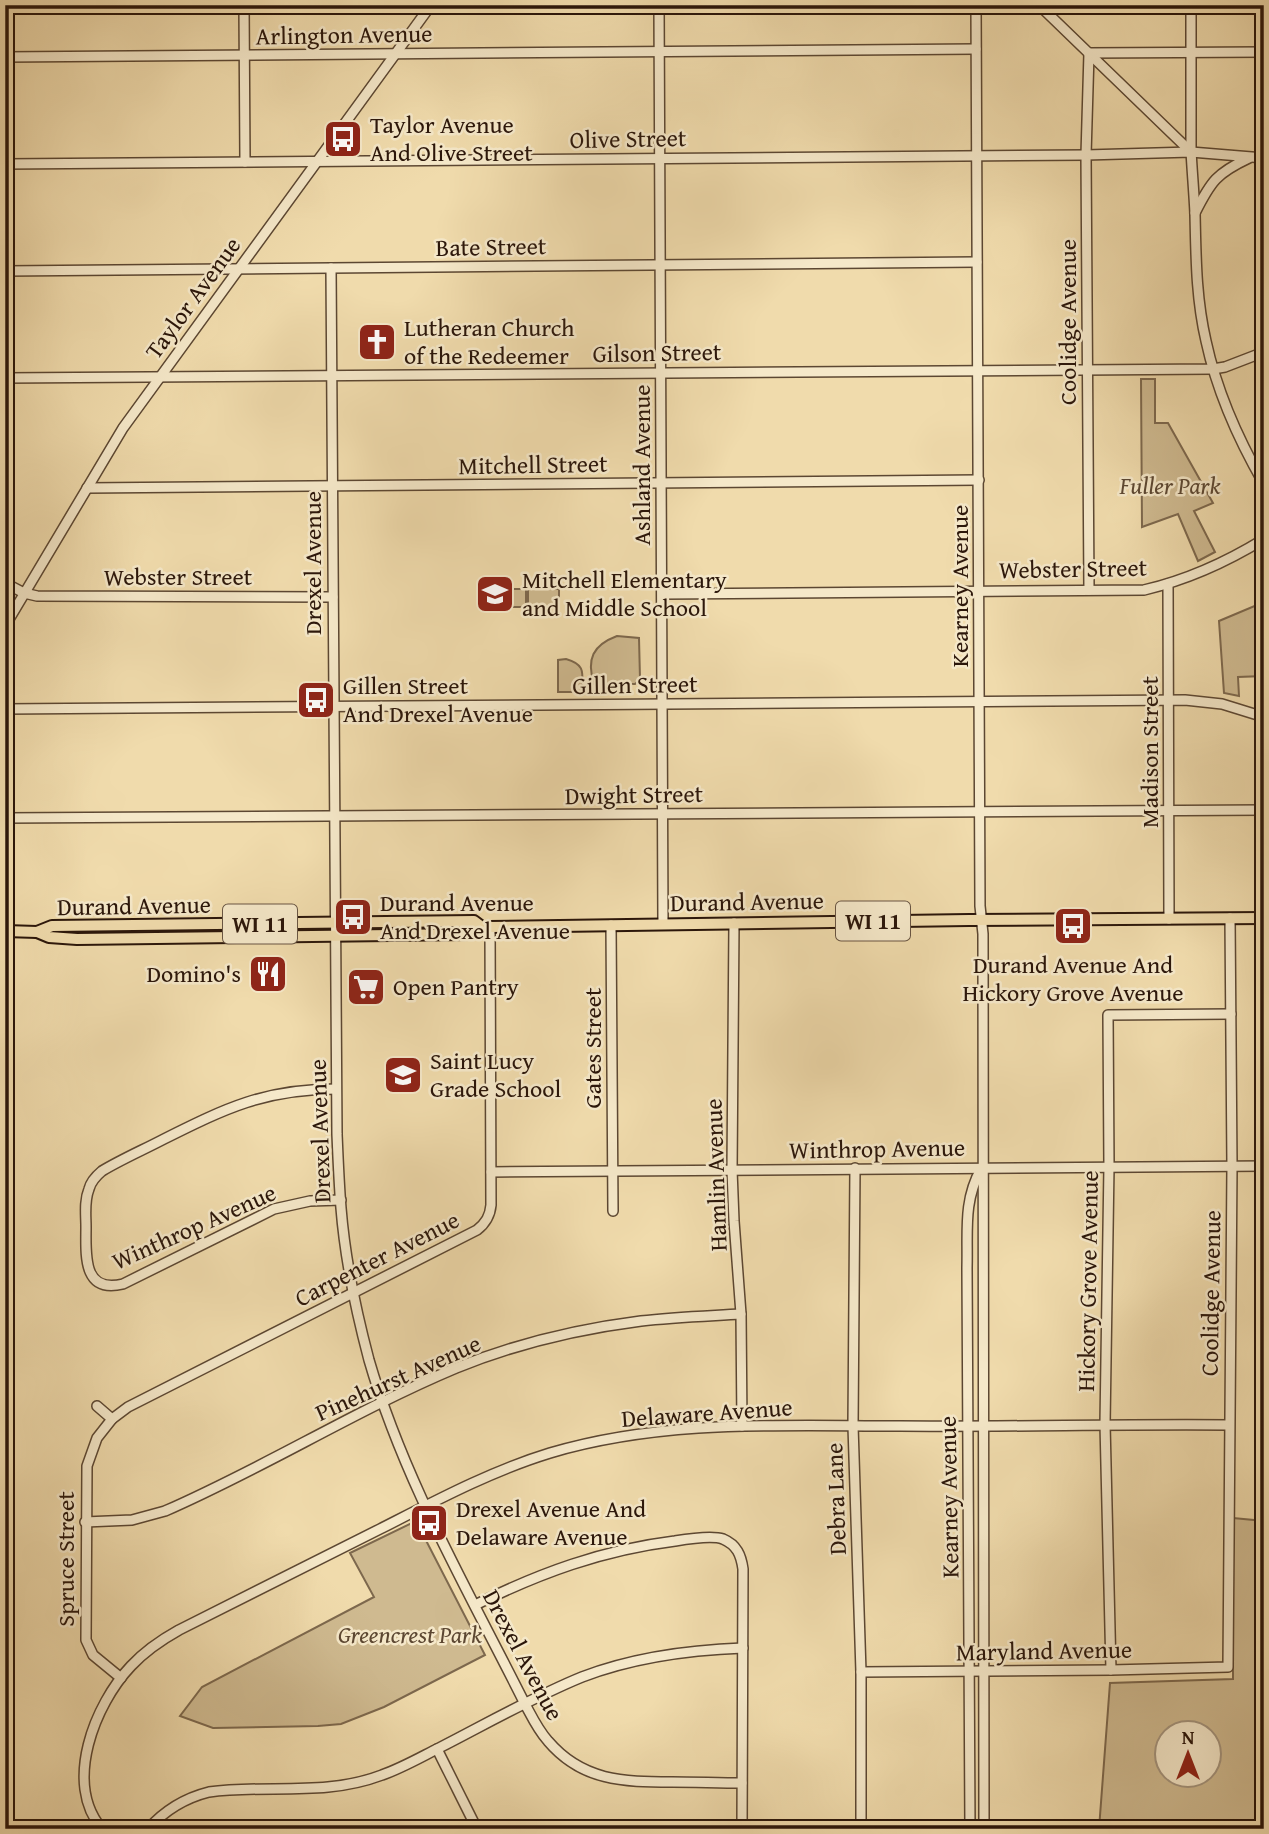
<svg xmlns="http://www.w3.org/2000/svg" width="1269" height="1834" font-family="'Gentium Book Plus',serif">
	<style>
		.green { fill: #cfba90; stroke: #7d684d; stroke-width: 2; fill-rule: evenodd }
		.lines { fill: none; stroke-linecap: round; stroke-linejoin: round }
		.minor-casing { stroke: #5c4732; stroke-width: 12 }
		.major-casing { stroke: #2b160a; stroke-width: 14 }
		.minor { stroke: #f5e8c9; stroke-width: 9 }
		.major { stroke: #f0dbac; stroke-width: 10 }
		.labels { text-anchor: middle; stroke-width: 5; stroke-linejoin: round; paint-order: stroke }
		.shield { fill: #f5e8c9; stroke: #685543; stroke-width: 2 }
		.shield-label { font-size: 23px; font-weight: bold; fill: #2b160a }
		.street-label { font-size: 24px; fill: #2b160a; stroke: #f5e8c9 }
		.poi-label { font-size: 24px; fill: #2b160a; stroke: #f5e8c9; text-anchor: start }
		.park-label { font-size: 24px; font-style: italic; fill: #5c4732; stroke: #f5e8c9 }
	</style>
	<rect width="100%" height="100%" fill="#f0dbac"/>
	<filter id="stains"><feTurbulence type="fractalNoise" baseFrequency=".00286" numOctaves="4"/><feColorMatrix values="0 0 0 0 .2 0 0 0 0 .09 0 0 0 0 .02 0 0 0 .5 -.17"/></filter>
	<radialGradient id="worn" r=".72"><stop offset=".6" stop-color="#630" stop-opacity="0"/><stop offset="1" stop-color="#630" stop-opacity=".3"/></radialGradient>
	<g class="green">
		<polygon points="1141,379 1155,379 1155,423 1168,423 1213,503 1194,511 1215,552 1198,561 1178,514 1142,527"/>
		<rect x="496" y="589" width="30" height="18"/>
		<rect x="528" y="589" width="31" height="18"/>
		<polygon points="1264,602 1264,676 1238,677 1239,696 1224,693 1219,621"/>
		<path d="M617,636L639,638L640,679L635,684H594C586,659 593,645 617,636Z"/>
		<path d="M566,659C587,665 582,674 582,692H558V660Z"/>
		<path d="M1233,1518L1264,1521V1829H1099L1110,1683L1233,1679ZM1168,1732H1210V1774H1168Z"/>
		<polygon points="416,1521 485,1655 384,1707 341,1724 318,1726 213,1728 180,1716 202,1687 374,1597 350,1553"/>
	</g>
	<g class="lines">
		<defs>
			<g id="minor">
				<polyline points="244,5 245,162"/>
				<polyline points="659,5 663,924"/>
				<polyline points="976,5 980,906 983,934 984,1829"/>
				<polyline points="1039,5 1191,152"/>
				<path d="M1191,5C1191,53 1191,101 1191,150C1192,171 1194,192 1195,214C1196,257 1196,298 1206,341C1217,392 1238,439 1264,484"/>
				<polyline points="5,57 976,49"/>
				<polyline points="5,164 1086,155 1191,152 1264,158"/>
				<path d="M1195,213C1211,181 1217,173 1249,158"/>
				<path d="M331,268L337,1134C338,1158 339,1183 341,1208C345,1259 356,1311 369,1360C404,1481 469,1592 525,1704C532,1717 538,1730 548,1741C582,1781 623,1782 672,1782C695,1782 719,1783 742,1783"/>
				<polyline points="5,271 977,262"/>
				<polyline points="5,378 1213,369 1225,367 1264,352"/>
				<polyline points="87,488 979,480"/>
				<polyline points="5,583 24,593 37,596 333,597"/>
				<polyline points="1168,584 1169,919"/>
				<polyline points="1089,590 1086,155 1089,53 1264,52"/>
				<path d="M663,594L1144,590C1187,580 1225,563 1264,539"/>
				<polyline points="5,626 123,428 431,5"/>
				<polyline points="5,709 1185,700 1222,704 1264,717"/>
				<polyline points="5,818 1264,810"/>
				<polyline points="734,923 732,1170 734,1221 741,1314 742,1426"/>
				<polyline points="611,925 613,1211"/>
				<path d="M336,1089C265,1089 226,1108 164,1139C143,1150 122,1159 102,1171C96,1176 91,1181 89,1189C84,1201 86,1215 86,1227C86,1254 82,1294 123,1284L274,1209L310,1201L341,1200"/>
				<polyline points="855,1168 853,1426 861,1672 861,1829"/>
				<polyline points="491,1172 1264,1166"/>
				<polyline points="97,1406 112,1419"/>
				<path d="M85,1522L132,1520L165,1511C264,1468 356,1410 456,1368C515,1344 578,1329 641,1321C674,1317 708,1316 741,1314"/>
				<path d="M475,1605C540,1573 602,1550 675,1541C687,1539 712,1535 723,1539C737,1545 741,1555 743,1569L742,1829"/>
				<polyline points="1111,1670 1105,1424 1109,1166 1108,1015 1231,1014"/>
				<polyline points="861,1672 1111,1670 1228,1667 1232,1166 1230,918"/>
				<path d="M121,1678L93,1655L86,1640L87,1466L97,1438L112,1419L128,1407L477,1230C486,1223 490,1216 491,1205L490,927"/>
				<polyline points="437,1749 477,1829"/>
				<path d="M102,1829C63,1783 95,1704 131,1666C145,1651 161,1640 179,1630C246,1596 313,1562 380,1529C435,1501 491,1471 550,1453C664,1419 783,1426 900,1426C1010,1427 1119,1424 1229,1425"/>
				<path d="M148,1829C165,1810 185,1798 209,1792C268,1784 324,1797 382,1775C402,1768 421,1757 439,1748C486,1724 533,1697 582,1677C634,1657 688,1650 743,1648"/>
				<path d="M970,1829L967,1268C968,1232 963,1201 981,1169"/>
			</g>
			<g id="major">
				<polyline points="5,931 37,932 49,937 77,939 469,934 472,934 482,927"/>
				<polyline points="37,932 52,926 474,921 482,927 490,927 969,920 1264,918"/>
			</g>
		</defs>
		<use href="#minor" class="minor-casing"/>
		<use href="#major" class="major-casing"/>
		<use href="#minor" class="minor"/>
		<use href="#major" class="major"/>
	</g>
	<defs>
		<symbol id="bus-square" viewBox="-11 -11 22 22"><rect x="-9" y="-9" width="18" height="18" rx="4" fill="#8f2418" stroke="#f5e8c9"/><path d="M-5-6H5V4H4V6H2V4H-2V6H-4V4H-5ZM-3.5-4V0h7V-4ZM-3.5 1.2v1.5H-2V1.2ZM2 1.2v1.5H3.5V1.2Z" fill="#fff"/></symbol>
		<symbol id="church-square" viewBox="-11 -11 22 22"><rect x="-9" y="-9" width="18" height="18" rx="4" fill="#8f2418" stroke="#f5e8c9"/><path d="M-1.2-6h2.4v3.5h3.3v2.4h-3.3V6h-2.4V-.1h-3.3v-2.4h3.3Z" fill="#fff"/></symbol>
		<symbol id="school-square" viewBox="-11 -11 22 22"><rect x="-9" y="-9" width="18" height="18" rx="4" fill="#8f2418" stroke="#f5e8c9"/><path d="M0-5L7-2L0 1L-7-2ZM-4 1L0 2.5L4 1V4Q0 6-4 4Z" fill="#fff"/></symbol>
		<symbol id="restaurant-square" viewBox="-11 -11 22 22"><rect x="-9" y="-9" width="18" height="18" rx="4" fill="#8f2418" stroke="#f5e8c9"/><path d="M-5-6h1v4h1v-4h1v4h1v-4h1v5L-1.5 .5V6h-2V.5L-5-1ZM5-6V6H3V1.5H1.5Q1.5-4 5-6Z" fill="#fff"/></symbol>
		<symbol id="supermarket-square" viewBox="-11 -11 22 22"><rect x="-9" y="-9" width="18" height="18" rx="4" fill="#8f2418" stroke="#f5e8c9"/><path d="M-6-5.5h2.5l.6 2H6L4.5 2H-2.5L-4.4-4H-6ZM-1.5 3.2a1.3 1.3 0 1 0 .1 0ZM3 3.2a1.3 1.3 0 1 0 .1 0Z" fill="#fff"/></symbol>
	</defs>
	<g fill-rule="evenodd">
		<use href="#bus-square" x="321" y="117" width="44" height="44"/>
		<use href="#church-square" x="355" y="320" width="44" height="44"/>
		<use href="#school-square" x="473" y="572" width="44" height="44"/>
		<use href="#bus-square" x="294" y="678" width="44" height="44"/>
		<use href="#bus-square" x="331" y="895" width="44" height="44"/>
		<use href="#bus-square" x="1051" y="904" width="44" height="44"/>
		<use href="#restaurant-square" x="246" y="952" width="44" height="44"/>
		<use href="#supermarket-square" x="344" y="965" width="44" height="44"/>
		<use href="#school-square" x="381" y="1053" width="44" height="44"/>
		<use href="#bus-square" x="407" y="1501" width="44" height="44"/>
	</g>
	<g class="labels">
		<g class="shield">
			<rect x="836" y="901.5" width="74" height="39" rx="5"/>
			<rect x="223" y="904.5" width="74" height="39" rx="5"/>
		</g>
		<g class="shield-label">
			<text x="873" y="929">WI 11</text>
			<text x="260" y="932">WI 11</text>
		</g>
		<g class="street-label">
			<text transform="translate(344 35) rotate(-1)" y="8">Arlington Avenue</text>
			<text transform="translate(628 139) rotate(-1)" y="8">Olive Street</text>
			<text transform="translate(491 247) rotate(-1)" y="8">Bate Street</text>
			<text transform="translate(193 298) rotate(-54)" y="8">Taylor Avenue</text>
			<text transform="translate(1068 322) rotate(-90)" y="8">Coolidge Avenue</text>
			<text transform="translate(657 353) rotate(-1)" y="8">Gilson Street</text>
			<text transform="translate(533 465) rotate(-1)" y="8">Mitchell Street</text>
			<text transform="translate(642 465) rotate(-90)" y="8">Ashland Avenue</text>
			<text transform="translate(313 563) rotate(-90)" y="8">Drexel Avenue</text>
			<text transform="translate(1073 569) rotate(-1)" y="8">Webster Street</text>
			<text x="178" y="585">Webster Street</text>
			<text transform="translate(960 586) rotate(-90)" y="8">Kearney Avenue</text>
			<text transform="translate(635 685) rotate(-1)" y="8">Gillen Street</text>
			<text transform="translate(1150 752) rotate(-90)" y="8">Madison Street</text>
			<text transform="translate(634 795) rotate(-1)" y="8">Dwight Street</text>
			<text transform="translate(747 902) rotate(-1)" y="8">Durand Avenue</text>
			<text transform="translate(134 906) rotate(-1)" y="8">Durand Avenue</text>
			<text transform="translate(593 1048) rotate(-90)" y="8">Gates Street</text>
			<text transform="translate(320 1131) rotate(-92)" y="8">Drexel Avenue</text>
			<text transform="translate(877 1149) rotate(-1)" y="8">Winthrop Avenue</text>
			<text transform="translate(716 1175) rotate(-92)" y="8">Hamlin Avenue</text>
			<text transform="translate(194 1227) rotate(-24)" y="8">Winthrop Avenue</text>
			<text transform="translate(377 1259) rotate(-27)" y="8">Carpenter Avenue</text>
			<text transform="translate(1088 1281) rotate(-89)" y="8">Hickory Grove Avenue</text>
			<text transform="translate(1211 1293) rotate(-89)" y="8">Coolidge Avenue</text>
			<text transform="translate(398 1378) rotate(-24)" y="8">Pinehurst Avenue</text>
			<text transform="translate(707 1413) rotate(-4)" y="8">Delaware Avenue</text>
			<text transform="translate(949 1497) rotate(-91)" y="8">Kearney Avenue</text>
			<text transform="translate(836 1499) rotate(-92)" y="8">Debra Lane</text>
			<text transform="translate(66 1559) rotate(-90)" y="8">Spruce Street</text>
			<text transform="translate(1044 1651) rotate(-1)" y="8">Maryland Avenue</text>
			<text transform="translate(523 1655) rotate(62)" y="8">Drexel Avenue</text>
		</g>
		<g class="poi-label">
			<text x="370" y="133">Taylor Avenue<tspan x="370" dy="28">And Olive Street</tspan></text>
			<text x="404" y="336">Lutheran Church<tspan x="404" dy="28">of the Redeemer</tspan></text>
			<text x="522" y="588">Mitchell Elementary<tspan x="522" dy="28">and Middle School</tspan></text>
			<text x="343" y="694">Gillen Street<tspan x="343" dy="28">And Drexel Avenue</tspan></text>
			<text x="380" y="911">Durand Avenue<tspan x="380" dy="28">And Drexel Avenue</tspan></text>
			<text x="1073" y="973" text-anchor="middle">Durand Avenue And<tspan x="1073" dy="28">Hickory Grove Avenue</tspan></text>
			<text x="241" y="982" text-anchor="end">Domino's</text>
			<text x="393" y="995">Open Pantry</text>
			<text x="430" y="1069">Saint Lucy<tspan x="430" dy="28">Grade School</tspan></text>
			<text x="456" y="1517">Drexel Avenue And<tspan x="456" dy="28">Delaware Avenue</tspan></text>
		</g>
		<g class="park-label">
			<text x="1170" y="494">Fuller Park</text>
			<text x="410" y="1643">Greencrest Park</text>
		</g>
	</g>
	<rect width="1269" height="1834" fill="none" stroke="#f0dbac" stroke-width="28"/>
	<rect x="7" y="7" width="1255" height="1820" fill="none" stroke="#2b160a" stroke-width="3.5"/>
	<rect x="14" y="14" width="1241" height="1806" fill="none" stroke="#2b160a" stroke-width="2"/>
	<g transform="translate(1188 1754)"><circle r="33" fill="#f5e8c9" stroke="#a4947d" stroke-width="2"/>
	<path d="M0-5L12 26L0 18L-12 26Z" fill="#8f2418"/>
	<text y="-10" font-size="19" font-weight="bold" text-anchor="middle" fill="#2b160a">N</text>
	</g>
	<rect width="100%" height="100%" filter="url(#stains)"/>
	<rect width="100%" height="100%" fill="url(#worn)"/>
</svg>
